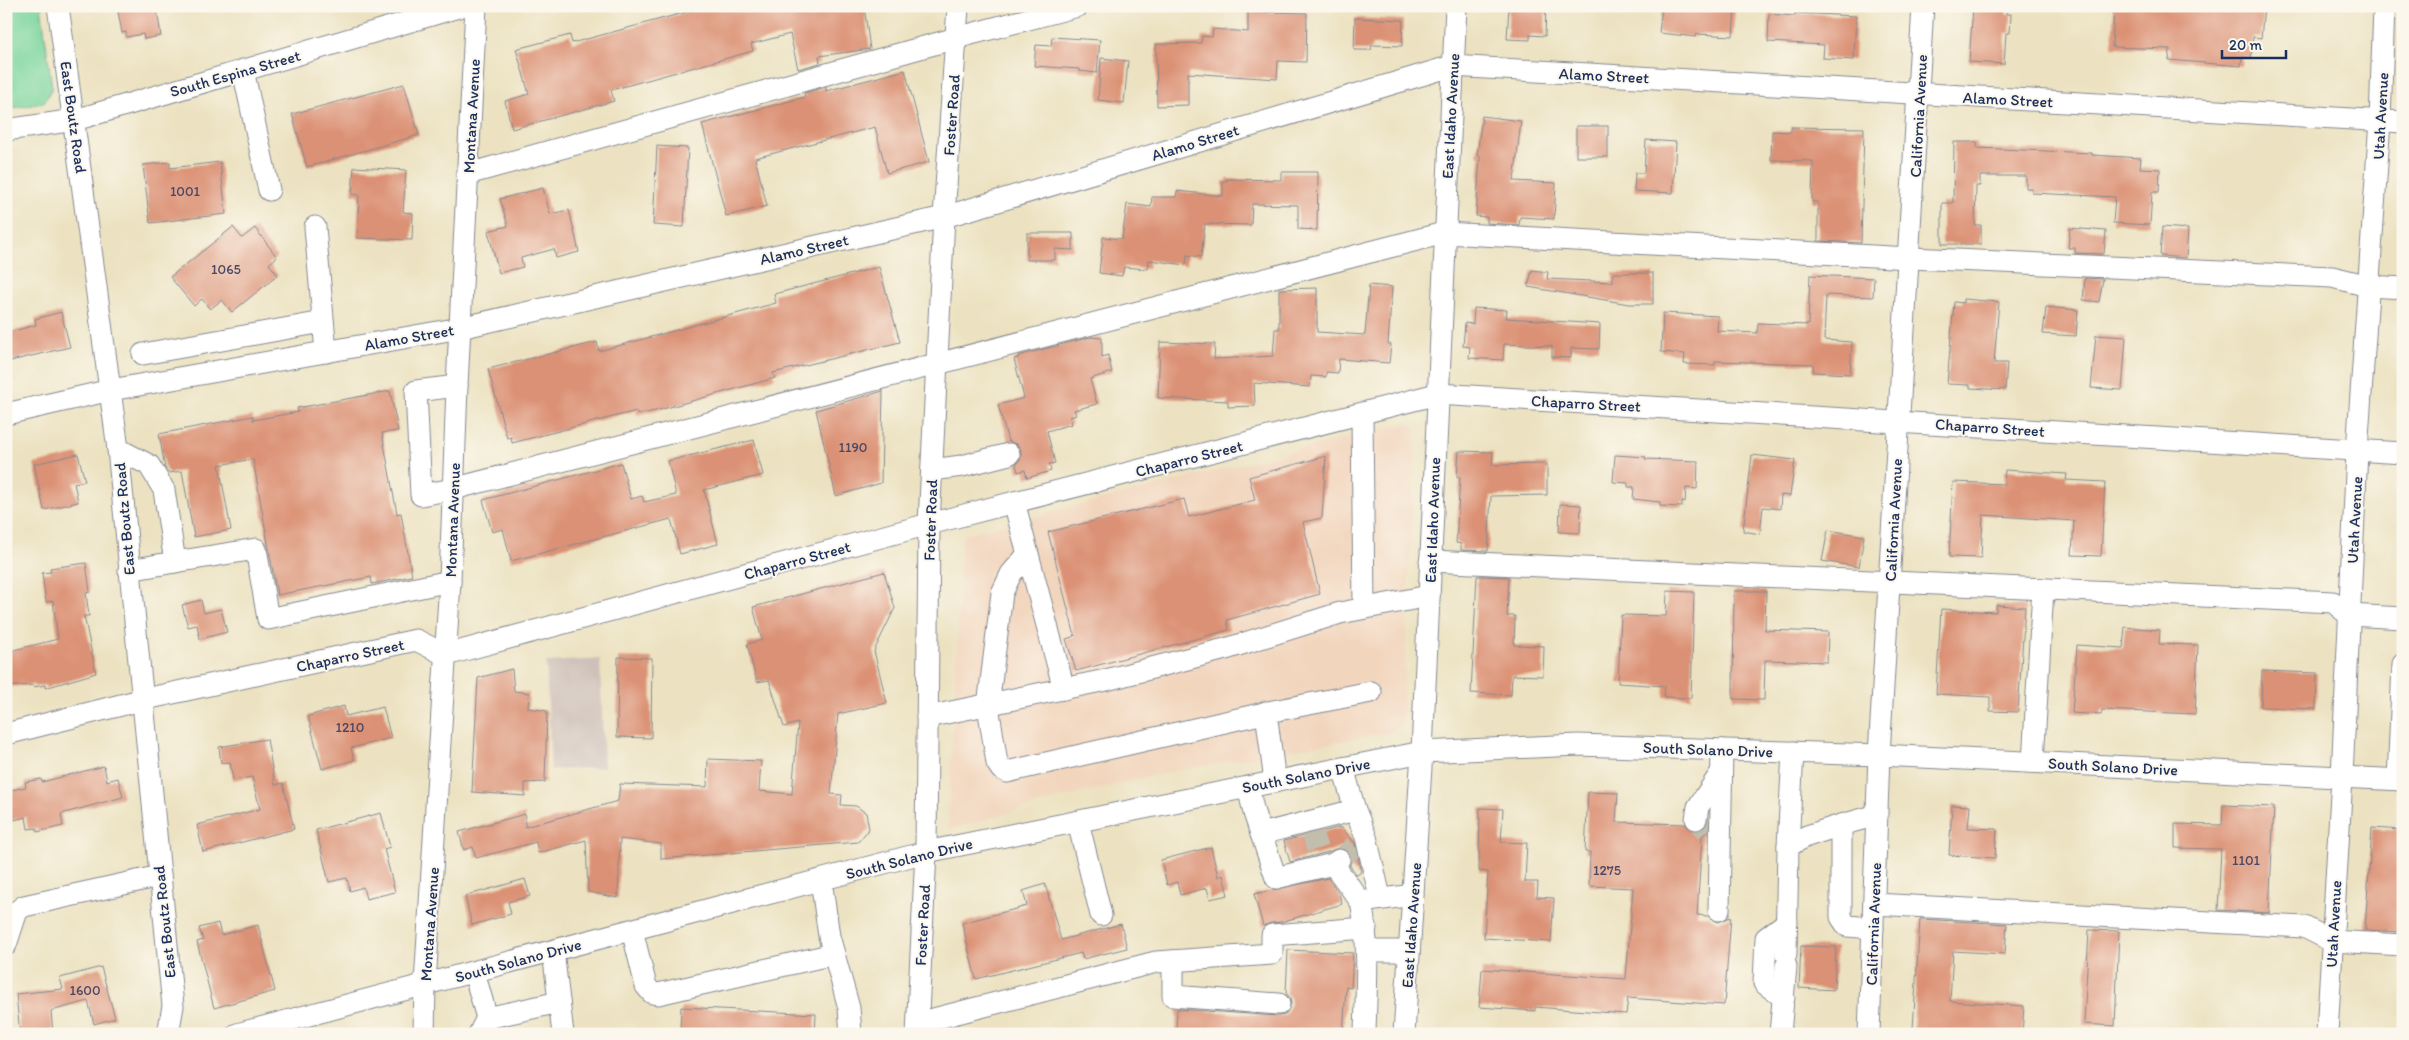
<svg xmlns="http://www.w3.org/2000/svg" width="2409" height="1040" font-family="Itim,sans-serif">
	<style>
		.built { fill: #f2d5bd }
		.industrial { fill: #cfc1ba }
		.green { fill: #7cd69d; stroke: #4c827e }
		.building { fill: #db9174 }
		.lines { fill: none; stroke-linecap: round; stroke-linejoin: round }
		.minor-tunnel { stroke: #c2bead; stroke-width: 21; stroke-dasharray: 21 11; stroke-linecap: butt }
		.minor-casing { stroke: #848890; stroke-width: 23 }
		.minor { stroke: #fff; stroke-width: 21 }
		.labels { text-anchor: middle; stroke-width: 4; stroke-linejoin: round; paint-order: stroke }
		.number-label { font-size: 14px; fill: #4b4864 }
		.street-label { font-size: 16px; fill: #1b2f5e; stroke: #fbf7ec }
	</style>
	<rect width="100%" height="100%" fill="#fbf7ec"/>
	<filter id="ink" filterUnits="userSpaceOnUse"><feTurbulence type="fractalNoise" baseFrequency=".02" numOctaves="2"/><feDisplacementMap in="SourceGraphic" scale="10" xChannelSelector="R" yChannelSelector="G"/><feConvolveMatrix kernelMatrix="1 2 1 2 8 2 1 2 1" color-interpolation-filters="sRGB"/></filter>
	<filter id="wash" filterUnits="userSpaceOnUse"><feTurbulence type="fractalNoise" baseFrequency=".0096" numOctaves="4" result="noise"/><feDisplacementMap in="SourceGraphic" scale="20" xChannelSelector="R" yChannelSelector="G"/><feGaussianBlur stdDeviation="1.12" result="paint"/><feColorMatrix in="noise" values="0 0 0 0 0 0 0 0 0 0 0 0 0 0 0 0 0 1.4 0 .05"/><feComposite in="paint" operator="in"/></filter>
	<g filter="url(#wash)">
		<rect width="100%" height="100%" fill="#ece2c1"/>
		<polygon class="built" points="1405,423 1416,428 1402,723 1391,732 1169,772 1054,800 948,830 962,535"/>
		<polygon class="industrial" points="600,659 604,767 551,770 546,662"/>
		<polygon class="green" points="6,6 41,6 52,88 45,101 37,104 6,109"/>
		<g id="blocks">
			<g class="building">
				<polygon points="117,6 151,6 152,11 157,10 161,36 144,39 143,34 126,37 126,32 122,33"/>
				<polygon points="709,6 864,6 870,49 819,56 820,63 798,69 790,34 751,44 753,51 611,90 614,101 512,129 505,101 529,94 516,49 570,35 572,43"/>
				<polygon points="1248,6 1265,6 1265,12 1307,13 1306,62 1278,61 1277,79 1188,73 1188,105 1157,106 1156,44 1201,43 1202,36 1212,37 1213,29 1248,32"/>
				<polygon points="1509,6 1546,6 1545,36 1530,35 1530,40 1507,39"/>
				<polygon points="1662,6 1727,6 1735,8 1733,36 1697,34 1696,37 1659,33"/>
				<polygon points="1973,6 2007,6 2006,14 2011,14 2010,33 2006,33 2004,64 1969,62"/>
				<polygon points="2114,6 2264,6 2261,38 2253,37 2251,58 2242,57 2241,66 2169,60 2170,49 2112,47"/>
				<polygon points="1795,13 1856,16 1854,60 1823,58 1824,45 1768,42 1769,14 1795,16"/>
				<polygon points="1355,18 1403,20 1402,46 1372,45 1371,50 1354,50"/>
				<polygon points="1052,37 1100,40 1097,73 1079,71 1079,69 1034,66 1036,45 1051,46"/>
				<polygon points="1101,58 1128,61 1124,103 1098,100"/>
				<polygon points="905,70 929,162 887,173 875,127 755,158 767,206 726,216 702,124 805,97 804,93 826,87 826,91"/>
				<polygon points="404,84 419,135 307,167 292,114"/>
				<polygon points="1482,116 1521,121 1514,181 1556,183 1554,219 1520,217 1519,225 1487,223 1487,217 1476,216 1480,156 1477,155"/>
				<rect x="1576" y="126" width="32" height="31"/>
				<polygon points="1791,127 1864,128 1861,243 1818,241 1818,202 1812,202 1813,161 1771,160 1772,131 1791,132"/>
				<polygon points="1646,140 1676,142 1673,193 1634,191 1635,173 1644,173"/>
				<polygon points="1954,142 1977,142 1977,148 2092,153 2092,155 2141,158 2140,168 2160,169 2159,192 2152,192 2150,225 2113,223 2115,197 2032,193 2032,188 2026,188 2026,176 1980,176 1980,186 1976,186 1975,225 1981,225 1981,244 1942,244 1942,203 1953,203"/>
				<polygon points="657,146 688,148 684,227 653,225"/>
				<polygon points="170,162 170,168 220,162 226,214 150,223 143,165"/>
				<polygon points="354,167 406,170 403,212 413,213 412,240 357,238 359,195 352,194"/>
				<polygon points="1281,172 1318,172 1317,230 1298,229 1298,205 1252,204 1251,225 1205,224 1201,257 1187,255 1186,265 1149,260 1148,269 1124,267 1122,276 1099,273 1103,237 1122,239 1127,204 1151,207 1152,197 1176,197 1177,191 1223,196 1223,181 1227,181 1227,179 1281,180"/>
				<polygon points="543,188 550,214 569,210 579,252 556,258 554,249 521,258 523,267 499,273 488,231 508,226 500,199"/>
				<polygon points="233,227 242,238 255,228 277,257 269,264 278,275 232,312 222,300 210,309 202,299 194,306 170,277"/>
				<polygon points="2162,227 2188,229 2186,258 2160,256"/>
				<polygon points="2070,228 2106,231 2104,254 2075,253 2075,248 2068,248"/>
				<polygon points="1027,233 1073,233 1073,250 1055,249 1055,260 1027,260"/>
				<polygon points="879,267 900,342 773,373 775,378 659,410 637,415 636,411 512,443 511,437 507,438 488,369 597,342 599,351 776,303 774,294"/>
				<polygon points="1532,270 1548,272 1547,279 1613,282 1613,273 1653,273 1653,304 1629,304 1528,287"/>
				<polygon points="1810,275 1874,278 1873,297 1826,295 1824,340 1852,342 1850,374 1813,372 1813,364 1715,361 1715,365 1684,364 1685,354 1661,352 1663,313 1718,316 1717,331 1757,333 1758,323 1808,325"/>
				<polygon points="2085,278 2103,279 2099,302 2083,300"/>
				<polygon points="1369,285 1392,287 1388,344 1391,344 1389,363 1339,359 1338,373 1326,372 1326,377 1311,376 1310,387 1254,383 1255,406 1228,407 1228,401 1158,398 1160,342 1215,344 1214,359 1273,356 1275,329 1279,329 1279,289 1317,288 1317,332 1365,335"/>
				<polygon points="1963,299 1999,302 1994,363 2007,363 2005,390 1970,388 1970,385 1947,384 1954,302 1963,303"/>
				<polygon points="2046,307 2078,310 2076,336 2043,334"/>
				<polygon points="1474,308 1507,310 1506,318 1600,324 1599,349 1571,348 1571,358 1552,357 1552,346 1504,344 1503,360 1469,358 1470,347 1463,346 1465,323 1473,324"/>
				<polygon points="61,312 70,347 6,362 6,333 36,325 35,319"/>
				<polygon points="2096,335 2126,337 2122,390 2091,388"/>
				<polygon points="1090,337 1102,338 1102,357 1108,355 1112,372 1090,379 1097,404 1074,410 1076,415 1070,417 1072,424 1047,431 1055,463 1049,464 1051,471 1027,478 1025,470 1018,472 1016,464 1021,458 1021,450 1018,445 1008,441 998,405 1024,398 1014,359 1018,358 1018,356"/>
				<polygon points="390,391 398,431 382,433 397,514 401,513 412,576 372,584 371,577 277,595 253,459 219,465 231,530 194,537 182,471 169,473 165,468 159,434 253,416 253,420 298,412 297,408"/>
				<polygon points="883,391 881,483 836,496 816,410"/>
				<polygon points="754,440 763,475 704,490 718,544 680,554 671,519 511,561 503,529 492,532 483,500 621,463 631,499 642,496 644,502 676,495 668,461"/>
				<polygon points="1459,451 1493,452 1492,465 1547,464 1547,495 1491,496 1488,551 1461,550 1461,544 1456,543 1460,477 1457,477"/>
				<polygon points="78,454 85,481 74,483 78,502 44,510 34,464"/>
				<polygon points="1615,455 1646,457 1645,459 1698,461 1697,489 1686,488 1685,502 1682,501 1682,507 1660,506 1660,502 1633,499 1634,487 1628,487 1628,483 1613,482"/>
				<polygon points="1752,455 1795,460 1790,496 1781,495 1780,509 1763,507 1760,534 1743,531"/>
				<polygon points="1326,456 1322,518 1303,522 1320,594 1227,620 1229,630 1076,671 1066,639 1075,636 1048,532 1184,499 1189,517 1255,500 1249,477"/>
				<polygon points="2005,470 2067,474 2066,480 2105,482 2101,556 2072,555 2074,521 1983,515 1981,558 1949,557 1953,482 2004,484"/>
				<polygon points="1560,504 1581,505 1580,533 1559,532"/>
				<polygon points="1828,530 1864,536 1859,567 1822,561"/>
				<polygon points="86,563 90,592 86,593 89,616 84,616 96,673 45,688 45,685 34,687 34,685 6,687 6,652 58,639 53,601 46,602 42,573 51,572 50,568"/>
				<polygon points="884,572 895,608 874,651 887,703 838,714 831,794 842,795 841,805 856,806 866,813 869,829 858,842 661,859 661,844 620,839 618,898 588,892 586,840 538,853 536,842 476,858 473,847 464,850 459,832 525,814 525,827 618,801 620,784 707,787 708,759 761,761 759,791 792,794 798,723 784,727 769,680 757,682 747,644 762,640 753,607"/>
				<polygon points="1477,576 1509,577 1507,616 1515,616 1514,645 1544,646 1543,676 1512,675 1511,695 1471,693"/>
				<polygon points="1667,591 1694,592 1691,698 1664,697 1665,686 1618,683 1621,615 1666,616"/>
				<polygon points="1734,591 1766,591 1765,630 1828,632 1827,662 1765,660 1764,700 1733,699"/>
				<polygon points="201,600 204,613 221,609 227,632 200,639 197,625 188,627 182,605"/>
				<polygon points="1996,605 2025,607 2018,712 1990,711 1990,697 1936,694 1941,609 1996,612"/>
				<polygon points="2125,627 2160,630 2159,644 2198,645 2195,714 2102,710 2101,715 2072,713 2077,645 2123,648"/>
				<polygon points="618,657 652,658 651,738 617,737"/>
				<polygon points="512,669 514,691 529,693 528,708 547,711 545,782 525,783 525,796 472,792 478,678"/>
				<polygon points="2262,671 2317,673 2316,709 2261,707"/>
				<polygon points="344,706 346,716 383,707 391,738 351,748 354,760 322,769 308,716"/>
				<polygon points="267,739 275,785 283,783 294,829 203,852 197,825 260,809 252,777 233,780 230,762 221,763 219,747"/>
				<polygon points="104,766 107,781 118,778 123,797 61,814 63,826 37,832 37,828 28,829 26,817 10,821 6,791 26,787 25,782 41,779 42,782"/>
				<polygon points="1588,792 1618,793 1616,822 1685,824 1694,831 1701,830 1708,822 1708,830 1702,836 1697,915 1708,916 1718,922 1731,917 1724,1005 1628,998 1626,1014 1535,1007 1535,1011 1479,1007 1482,969 1626,979 1633,888 1589,886 1590,852 1585,852"/>
				<polygon points="1952,805 1970,806 1968,828 1997,829 1995,858 1949,855"/>
				<polygon points="2223,805 2274,807 2269,913 2218,910 2221,849 2175,848 2175,824 2222,825"/>
				<polygon points="1480,808 1503,809 1501,842 1527,843 1525,882 1538,882 1537,897 1554,898 1551,942 1484,938 1488,872 1479,871"/>
				<polygon points="381,813 390,847 384,849 395,892 366,899 363,887 350,891 347,878 329,882 316,830"/>
				<polygon points="1341,827 1355,843 1361,872 1357,875 1350,866 1350,854 1344,849 1338,848 1328,852 1290,862 1284,841"/>
				<polygon points="2372,828 2403,830 2403,932 2365,930"/>
				<polygon points="1211,847 1218,877 1223,875 1228,895 1210,899 1207,888 1180,895 1177,882 1167,885 1161,860"/>
				<polygon points="1328,878 1339,894 1342,904 1281,922 1271,923 1263,926 1254,894"/>
				<polygon points="525,879 530,896 508,902 511,914 472,925 465,896"/>
				<polygon points="1045,884 1061,940 1121,924 1127,948 1083,959 1081,953 976,979 962,923 1027,906 1023,891"/>
				<polygon points="1920,919 2007,924 2005,954 1953,951 1950,1001 2024,1006 2022,1034 1913,1029"/>
				<polygon points="218,923 221,935 258,925 275,991 214,1008 197,942 203,940 199,928"/>
				<polygon points="2089,930 2119,931 2115,1026 2084,1024"/>
				<polygon points="1801,946 1836,947 1834,990 1799,988"/>
				<polygon points="1288,950 1353,953 1351,988 1346,987 1343,1034 1176,1034 1177,1009 1278,1016 1285,1015 1291,1004 1290,998 1286,993"/>
				<polygon points="101,967 115,1018 94,1024 88,1001 51,1011 53,1034 20,1034 16,994 63,989 60,978"/>
				<polygon points="681,1007 816,1014 815,1034 680,1034"/>
			</g>
		</g>
	</g>
	<g filter="url(#ink)">
		<use href="#blocks" fill-opacity="0" stroke="#848890" stroke-width="1"/>
		<g class="lines">
			<g class="minor-tunnel">
				<polyline points="1696,819 1706,832"/>
				<polyline points="1311,829 1318,851"/>
				<polyline points="1339,860 1356,845"/>
			</g>
			<defs>
				<g id="minor">
					<polyline points="58,6 118,449 173,1006 168,1034"/>
					<polyline points="243,70 269,190"/>
					<polyline points="6,130 75,120 462,6"/>
					<polyline points="468,174 956,38 1078,6"/>
					<polyline points="315,227 326,352"/>
					<polyline points="143,354 323,322"/>
					<polyline points="457,386 416,391 421,495 453,489 1444,233 1910,258 2332,277 2369,286 2403,288"/>
					<polyline points="6,414 111,390 460,328 944,217 1452,66 2403,122"/>
					<polyline points="1362,414 1364,608"/>
					<polyline points="118,449 149,465 164,490 175,562 129,570"/>
					<polyline points="932,470 962,466 1009,454"/>
					<polyline points="1014,502 1064,689"/>
					<polyline points="1028,554 1011,574 1002,593 988,706 997,763 1001,769 1007,772 1273,711 1371,692"/>
					<polyline points="1430,561 2333,602 2349,615 2403,618"/>
					<polyline points="175,562 256,549 268,619 450,581"/>
					<polyline points="1266,712 1275,782"/>
					<polyline points="927,717 1106,680 1229,648 1340,613 1429,596"/>
					<polyline points="6,734 141,700 416,640 446,655 929,524 1437,394 2403,453"/>
					<polyline points="2033,762 2043,589"/>
					<polyline points="1343,768 1355,810 1366,837 1380,897"/>
					<polyline points="2398,780 2403,664"/>
					<polyline points="1248,787 1254,813 1276,878 1333,864 1339,860"/>
					<polyline points="1696,819 1698,807 1720,774"/>
					<polyline points="1078,822 1101,915"/>
					<polyline points="1261,834 1355,810"/>
					<polyline points="1788,846 1807,836 1841,825"/>
					<polyline points="1333,864 1361,902"/>
					<polyline points="821,880 829,936 849,1008 851,1034"/>
					<polyline points="1874,904 2304,927 2332,941 2403,945"/>
					<polyline points="1719,910 1722,750"/>
					<polyline points="1873,928 1847,926 1841,917 1841,825 1877,815"/>
					<polyline points="632,930 646,986 652,993 658,994 834,954"/>
					<polyline points="6,945 17,911 24,906 160,876"/>
					<polyline points="553,951 563,1034"/>
					<polyline points="1368,951 1409,951"/>
					<polyline points="1786,954 1788,846 1793,752"/>
					<polyline points="1173,961 1173,996 1279,1004"/>
					<polyline points="474,972 487,1018"/>
					<polyline points="1784,998 1764,983 1766,938 1787,922"/>
					<polyline points="918,1023 1156,962 1272,954 1272,935 1366,928"/>
					<polyline points="237,1034 926,852 1422,752 1578,745 1879,755 2403,780"/>
					<polyline points="424,1034 425,984 450,581 457,386 476,6"/>
					<polyline points="479,1034 487,1018 559,1002"/>
					<polyline points="917,1034 926,852 929,524 944,217 958,6"/>
					<path d="M1365,1034C1366,989 1370,946 1361,902L1413,895"/>
					<polyline points="1404,1034 1422,752 1456,6"/>
					<polyline points="1780,1034 1786,966"/>
					<polyline points="1869,1034 1879,755 1923,6"/>
					<polyline points="2327,1034 2342,777 2357,451 2380,121 2384,6"/>
				</g>
			</defs>
			<use href="#minor" class="minor-casing"/>
			<use href="#minor" class="minor"/>
		</g>
	</g>
	<g class="labels">
		<g class="number-label">
			<text x="185" y="196">1001</text>
			<text x="226" y="274">1065</text>
			<text x="853" y="452">1190</text>
			<text x="350" y="732">1210</text>
			<text x="2246" y="865">1101</text>
			<text x="1607" y="875">1275</text>
			<text x="85" y="995">1600</text>
		</g>
		<g class="street-label">
			<text transform="translate(235 73) rotate(-16)" y="6">South Espina Street</text>
			<text transform="translate(1604 75) rotate(3)" y="6">Alamo Street</text>
			<text transform="translate(2008 99) rotate(3)" y="6">Alamo Street</text>
			<text transform="translate(951 115) rotate(-86)" y="6">Foster Road</text>
			<text transform="translate(471 116) rotate(-87)" y="6">Montana Avenue</text>
			<text transform="translate(1450 116) rotate(-87)" y="6">East Idaho Avenue</text>
			<text transform="translate(1918 116) rotate(-87)" y="6">California Avenue</text>
			<text transform="translate(2380 116) rotate(-87)" y="6">Utah Avenue</text>
			<text transform="translate(74 117) rotate(82)" y="6">East Boutz Road</text>
			<text transform="translate(1195 142) rotate(-17)" y="6">Alamo Street</text>
			<text transform="translate(804 249) rotate(-13)" y="6">Alamo Street</text>
			<text transform="translate(409 337) rotate(-10)" y="6">Alamo Street</text>
			<text transform="translate(1586 403) rotate(3)" y="6">Chaparro Street</text>
			<text transform="translate(1990 427) rotate(4)" y="6">Chaparro Street</text>
			<text transform="translate(1189 458) rotate(-14)" y="6">Chaparro Street</text>
			<text transform="translate(124 519) rotate(-95)" y="6">East Boutz Road</text>
			<text transform="translate(452 520) rotate(-88)" y="6">Montana Avenue</text>
			<text transform="translate(930 520) rotate(-88)" y="6">Foster Road</text>
			<text transform="translate(1432 520) rotate(-88)" y="6">East Idaho Avenue</text>
			<text transform="translate(1893 520) rotate(-87)" y="6">California Avenue</text>
			<text transform="translate(2354 520) rotate(-87)" y="6">Utah Avenue</text>
			<text transform="translate(797 560) rotate(-15)" y="6">Chaparro Street</text>
			<text transform="translate(350 655) rotate(-12)" y="6">Chaparro Street</text>
			<text transform="translate(1708 749) rotate(2)" y="6">South Solano Drive</text>
			<text transform="translate(2113 766) rotate(3)" y="6">South Solano Drive</text>
			<text transform="translate(1306 775) rotate(-11)" y="6">South Solano Drive</text>
			<text transform="translate(909 858) rotate(-14)" y="6">South Solano Drive</text>
			<text transform="translate(164 922) rotate(-96)" y="6">East Boutz Road</text>
			<text transform="translate(429 924) rotate(-86)" y="6">Montana Avenue</text>
			<text transform="translate(1873 924) rotate(-88)" y="6">California Avenue</text>
			<text transform="translate(2333 924) rotate(-87)" y="6">Utah Avenue</text>
			<text transform="translate(922 925) rotate(-87)" y="6">Foster Road</text>
			<text transform="translate(1411 925) rotate(-86)" y="6">East Idaho Avenue</text>
			<text transform="translate(518 960) rotate(-15)" y="6">South Solano Drive</text>
		</g>
	</g>
	<rect width="2409" height="1040" fill="none" stroke="#fbf7ec" stroke-width="25"/>
	<path d="M2222 50v8h64v-8" fill="none" stroke="#1b2f5e" stroke-width="2.5"/>
	<text x="2229" y="50" font-size="15" fill="#1b2f5e" stroke="#fbf7ec" stroke-width="4" paint-order="stroke">20 m</text>
</svg>
